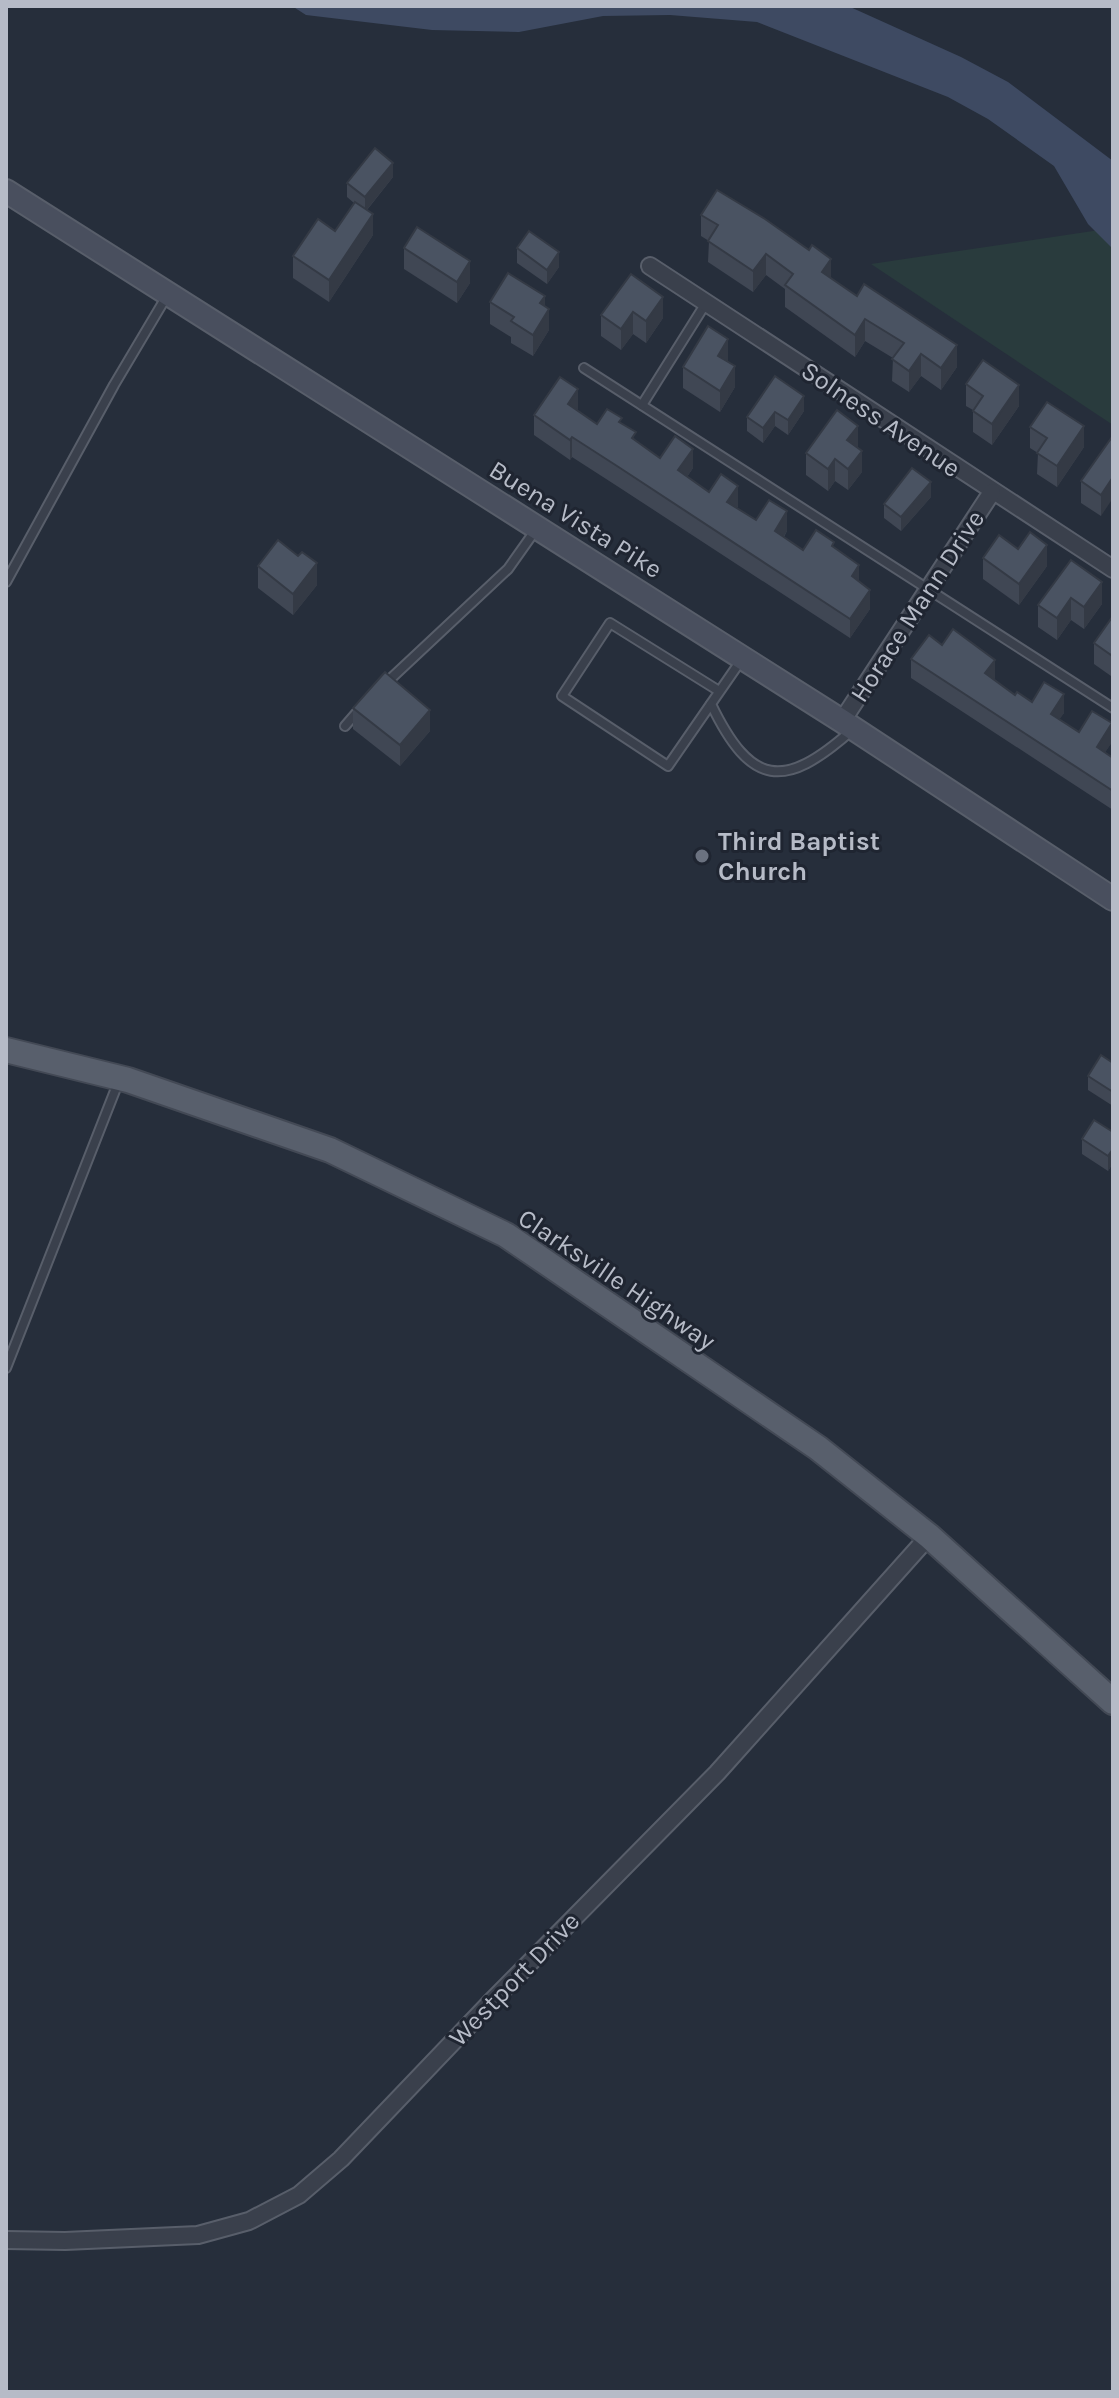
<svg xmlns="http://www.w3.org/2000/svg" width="1119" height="2398" font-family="Karla,sans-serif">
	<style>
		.green { fill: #293b3d }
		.water { fill: #3e4a62 }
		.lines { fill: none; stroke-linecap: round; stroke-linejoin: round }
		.service-casing { stroke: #585e6a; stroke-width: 12 }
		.minor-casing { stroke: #585e6a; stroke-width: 20 }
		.secondary-casing { stroke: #585e6a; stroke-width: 26 }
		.primary-casing { stroke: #434955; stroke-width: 28 }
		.service { stroke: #3a404c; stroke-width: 8 }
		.minor { stroke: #3a404c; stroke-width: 16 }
		.secondary { stroke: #494f5e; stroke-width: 22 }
		.primary { stroke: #585f6c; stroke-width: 24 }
		.wall { fill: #404754 }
		.shaded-wall { fill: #343a45 }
		.building { fill: #4a5362; stroke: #343a45; stroke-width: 2 }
		.worship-dot { fill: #6b7280; stroke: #1f2531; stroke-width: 3 }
		.labels { text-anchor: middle; stroke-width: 6; stroke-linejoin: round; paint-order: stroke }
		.street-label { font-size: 26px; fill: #b6bbc7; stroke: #1f2531 }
		.poi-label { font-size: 26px; font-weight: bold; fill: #b6bbc7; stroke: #1f2531; text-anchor: start }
	</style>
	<rect width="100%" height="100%" fill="#262e3b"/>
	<polygon class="green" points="1113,228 1113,425 871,264"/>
	<polygon class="water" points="292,6 848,6 961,57 1008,82 1113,161 1113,249 1088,224 1054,166 988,119 948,97 757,22 670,15 603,16 519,32 432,30 306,15"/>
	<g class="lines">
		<defs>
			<g id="service">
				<polyline points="584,368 1113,708"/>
				<polyline points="642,405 706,303"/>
				<polyline points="6,582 114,385 168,294"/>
				<polyline points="385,684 508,569 537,528"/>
				<polyline points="719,691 610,623 562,696 668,766 742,659"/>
				<path d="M711,704C751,787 784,790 851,731"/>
				<polyline points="345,726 358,711"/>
				<polyline points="6,1368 118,1083"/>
			</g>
			<g id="minor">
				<polyline points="650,266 1113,569"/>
				<polyline points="842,721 992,492"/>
				<polyline points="6,2240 65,2241 198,2235 249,2221 299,2195 341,2159 491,2002 717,1773 929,1536"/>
			</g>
			<polyline id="secondary" points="6,191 842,721 1113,899"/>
			<polyline id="primary" points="6,1050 128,1080 330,1150 506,1235 818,1448 929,1536 1113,1702"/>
		</defs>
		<use href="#service" class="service-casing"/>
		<use href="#minor" class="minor-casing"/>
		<use href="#secondary" class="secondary-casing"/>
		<use href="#primary" class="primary-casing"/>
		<use href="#service" class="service"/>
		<use href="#minor" class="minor"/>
		<use href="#secondary" class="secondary"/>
		<use href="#primary" class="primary"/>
	</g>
	<g class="wall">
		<polygon points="393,177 367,210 373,235 329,302 293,278 293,256 335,231 354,203 347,197 347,183"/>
		<polygon points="701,215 831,279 957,367 941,390 921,376 909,392 892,381 893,358 865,341 855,357 785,307 785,289 766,275 753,292 708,262 709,241 701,236"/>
		<polygon points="404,248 470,283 457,303 404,269"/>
		<polygon points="517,248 559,267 547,284 517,263"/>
		<polygon points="631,274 663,318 646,343 633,334 621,350 601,336 601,315"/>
		<polygon points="490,302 545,306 549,330 533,356 511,343 511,337 490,324"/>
		<polygon points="728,361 735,387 720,412 683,388 683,367"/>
		<polygon points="775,376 804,411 788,435 775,426 763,443 747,431 747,417"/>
		<polygon points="966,384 1019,406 992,445 973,432 973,410 966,406"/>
		<polygon points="578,409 577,410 597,424 622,423 636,441 660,458 693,468 687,477 709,492 738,506 737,508 756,520 787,531 784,537 803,550 834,547 859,582 870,609 850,638 617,486 572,457 570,460 534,435 534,415"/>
		<polygon points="1030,427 1084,447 1057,487 1037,474 1038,453 1030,448"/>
		<polygon points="1112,437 1101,516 1081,503 1081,481"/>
		<polygon points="858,447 862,472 848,490 835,481 828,491 806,475 806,453"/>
		<polygon points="931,497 901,531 884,518 884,504"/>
		<polygon points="1018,549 1047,566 1019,605 983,579 983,558"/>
		<polygon points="1071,560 1102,604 1084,629 1071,620 1057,640 1038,627 1038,605"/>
		<polygon points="258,566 317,585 293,615 258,588"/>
		<polygon points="1113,616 1113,674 1111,676 1094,664 1094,643"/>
		<polygon points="942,645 995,678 994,679 1015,695 1064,713 1059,719 1079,732 1112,742 1105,752 1113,758 1113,810 911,678 911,659"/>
		<polygon points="353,708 430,731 400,766 353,729"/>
		<polygon points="1113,1063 1113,1106 1088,1090 1088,1076"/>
		<polygon points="1113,1132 1113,1163 1108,1171 1082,1154 1082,1139"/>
	</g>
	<g class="shaded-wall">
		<polygon points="393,163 393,177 365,212 365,197"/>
		<polygon points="373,214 373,235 329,302 329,280"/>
		<polygon points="559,252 559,267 547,284 547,270"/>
		<polygon points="766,254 766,275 753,292 753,271"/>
		<polygon points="831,259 831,280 822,272"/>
		<polygon points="470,261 470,283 457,303 457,282"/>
		<polygon points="545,296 545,316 549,309 549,330 533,356 533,335 540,303"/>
		<polygon points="663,297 663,318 646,343 646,321"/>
		<polygon points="633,312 633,334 621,350 621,329"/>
		<polygon points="865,319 865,341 855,357 855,335"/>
		<polygon points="728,339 728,361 718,377 718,356"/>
		<polygon points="957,345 957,367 941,390 941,368"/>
		<polygon points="921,354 921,376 909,392 909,371"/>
		<polygon points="735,366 735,387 720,412 720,391"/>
		<polygon points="1019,385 1019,406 992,445 992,424"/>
		<polygon points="578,389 578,409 568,424 568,404"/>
		<polygon points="804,396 804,411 788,435 788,420"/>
		<polygon points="775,412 775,426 763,443 763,428"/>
		<polygon points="858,426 858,447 847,462 847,440"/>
		<polygon points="1084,426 1084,447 1057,487 1057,466"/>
		<polygon points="572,437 572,457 570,460 570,440"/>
		<polygon points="693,449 693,468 678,490 678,470"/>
		<polygon points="862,451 862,472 848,490 848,469"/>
		<polygon points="835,459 835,481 828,491 828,469"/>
		<polygon points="1113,477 1113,498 1101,516 1101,495"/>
		<polygon points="931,482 931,497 901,531 901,517"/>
		<polygon points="738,486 738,506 727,522 727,502"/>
		<polygon points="787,511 787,531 775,550 775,531"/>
		<polygon points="1047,545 1047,566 1019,605 1019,584"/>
		<polygon points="317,563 317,585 293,615 293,594"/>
		<polygon points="859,565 859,585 852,576"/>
		<polygon points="1102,582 1102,604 1084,629 1084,607"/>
		<polygon points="870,590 870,609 850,638 850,619"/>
		<polygon points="1071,598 1071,620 1057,640 1057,618"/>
		<polygon points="1113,652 1113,674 1111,676 1111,655"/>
		<polygon points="995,660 995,678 985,691 985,673"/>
		<polygon points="1064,694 1064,713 1051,732 1051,714"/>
		<polygon points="430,710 430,731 400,766 400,745"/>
		<polygon points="1112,723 1112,742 1097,765 1097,747"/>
		<polygon points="1113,1149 1113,1163 1108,1171 1108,1156"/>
	</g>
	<g class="building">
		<polygon points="375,148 393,163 365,197 347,183"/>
		<polygon points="717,190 765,219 809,250 812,245 831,259 822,272 857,296 864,284 957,345 941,368 921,354 909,371 892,359 904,343 865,319 855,335 785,285 793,274 766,254 753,271 708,241 718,225 701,215"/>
		<polygon points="355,202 373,214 329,280 293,256 318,219 335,231"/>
		<polygon points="417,227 470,261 457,282 404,248"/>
		<polygon points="529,231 559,252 547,270 517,248"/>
		<polygon points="508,273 545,296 540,303 549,309 533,335 511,321 514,317 490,302"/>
		<polygon points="631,274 663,297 646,321 633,312 621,329 601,315"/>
		<polygon points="708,326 728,339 718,356 735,366 720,391 683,367"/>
		<polygon points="983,360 1019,385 992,424 973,411 983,396 966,384"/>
		<polygon points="775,376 804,396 788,420 775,412 763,428 747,417"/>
		<polygon points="560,377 578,389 568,404 597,424 607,409 622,418 619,422 636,432 632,438 660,458 675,436 693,449 678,470 709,492 721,474 738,486 727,502 756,520 769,500 787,511 775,531 803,550 816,530 834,542 832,546 859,565 852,576 870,590 850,619 617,466 572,437 570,440 534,415"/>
		<polygon points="1047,402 1084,426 1057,466 1037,453 1047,438 1030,427"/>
		<polygon points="837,410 858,426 847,440 862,451 848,469 835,459 828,469 806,453"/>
		<polygon points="1112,437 1113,438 1113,477 1101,495 1081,481"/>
		<polygon points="912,468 931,482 901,517 884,504"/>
		<polygon points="1030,532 1047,545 1019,584 983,558 999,535 1018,549"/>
		<polygon points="278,540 298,556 302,552 317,563 293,594 258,566"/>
		<polygon points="1071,560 1102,582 1084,607 1071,598 1057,618 1038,605"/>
		<polygon points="1113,616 1113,652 1111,655 1094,643"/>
		<polygon points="953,629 995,660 985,673 1015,695 1017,692 1032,702 1044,682 1064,694 1051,714 1079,732 1092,711 1112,723 1097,747 1113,758 1113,791 911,659 929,635 942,645"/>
		<polygon points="385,672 430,710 400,745 353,708"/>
		<polygon points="1101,1055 1113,1063 1113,1092 1088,1076"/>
		<polygon points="1094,1120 1113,1132 1113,1149 1108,1156 1082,1139"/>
	</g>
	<circle class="worship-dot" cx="702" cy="856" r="8"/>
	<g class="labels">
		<g class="street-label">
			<text transform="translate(881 419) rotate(34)" y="9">Solness Avenue</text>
			<text transform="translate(576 519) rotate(32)" y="9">Buena Vista Pike</text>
			<text transform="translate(917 606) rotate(-57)" y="9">Horace Mann Drive</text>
			<text transform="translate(617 1279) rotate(34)" y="9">Clarksville Highway</text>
			<text transform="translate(514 1979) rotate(-46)" y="9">Westport Drive</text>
		</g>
		<g class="poi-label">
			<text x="718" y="850">Third Baptist<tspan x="718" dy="30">Church</tspan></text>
		</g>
	</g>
	<rect width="1119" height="2398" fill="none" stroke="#b6bbc7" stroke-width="16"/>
</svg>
